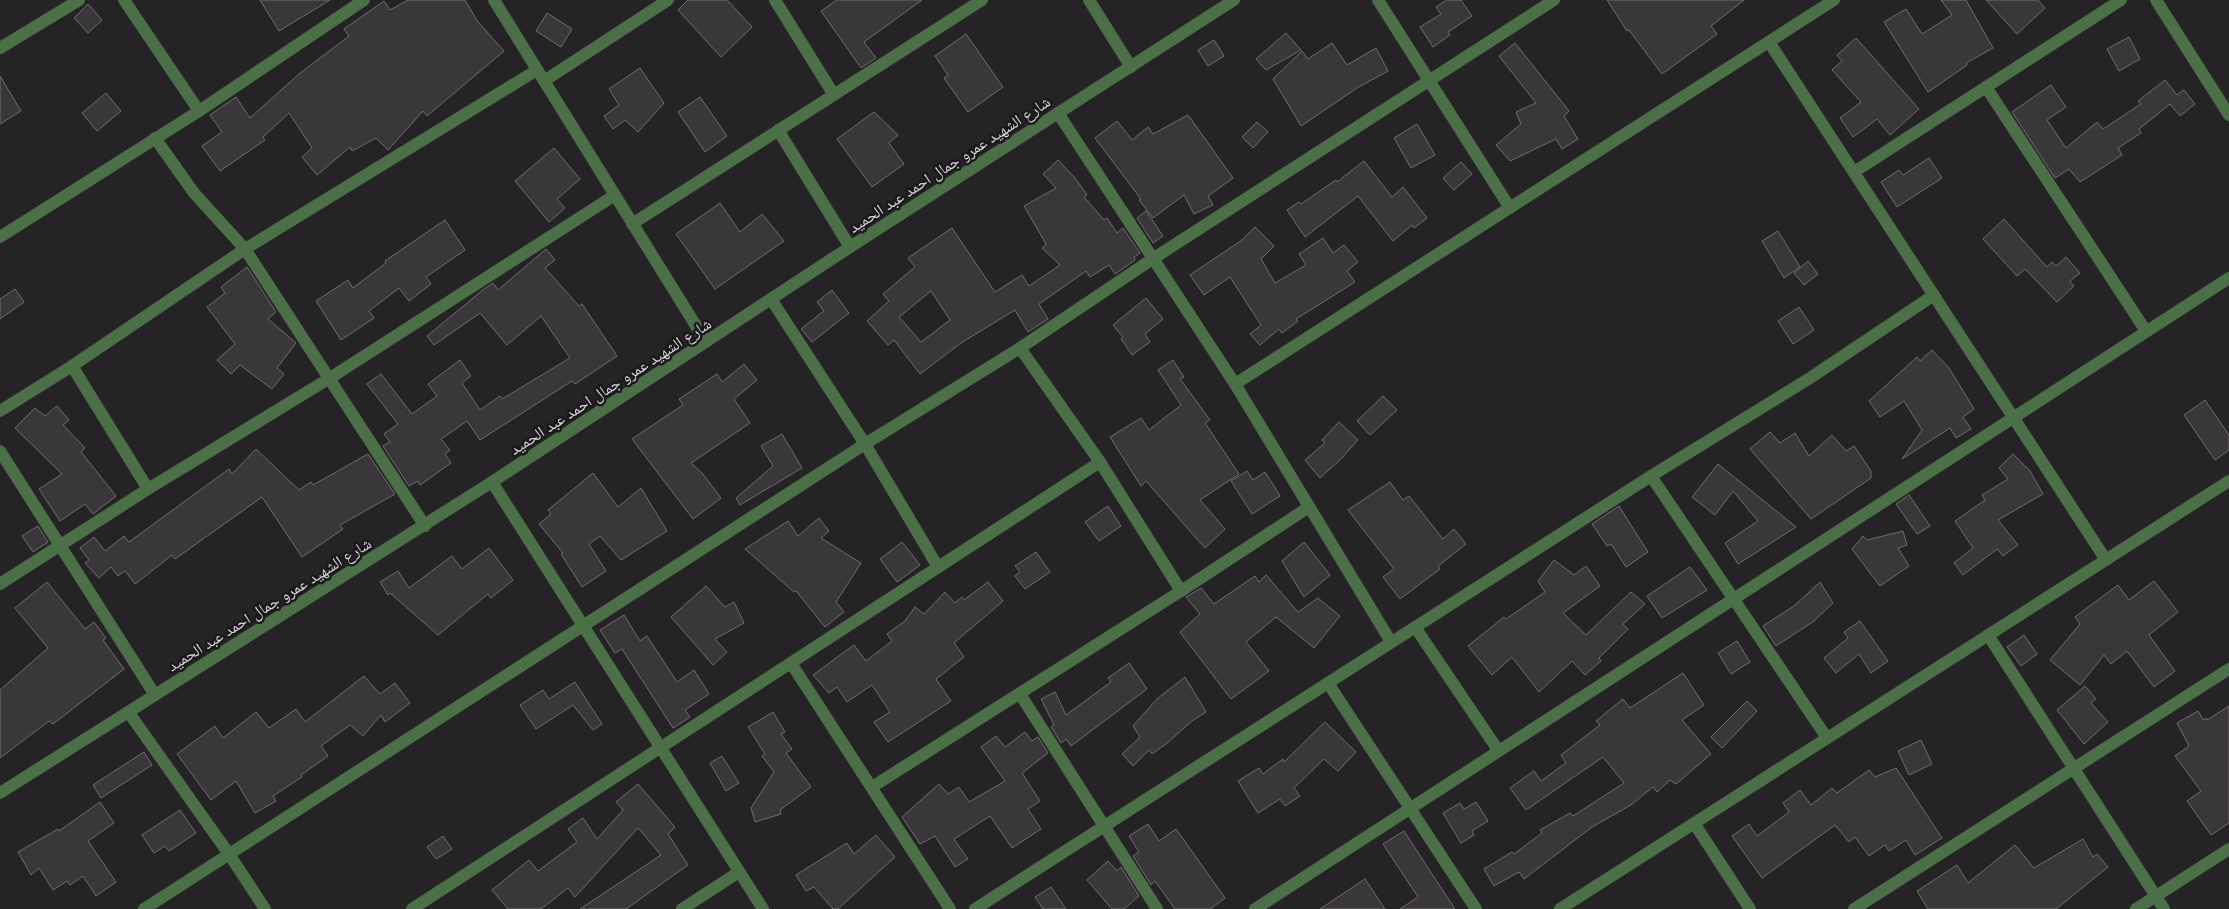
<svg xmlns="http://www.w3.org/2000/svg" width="2229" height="909" font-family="'Golos Text','Noto Naskh Arabic',sans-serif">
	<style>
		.building { fill: #3a373a; stroke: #706c6f; fill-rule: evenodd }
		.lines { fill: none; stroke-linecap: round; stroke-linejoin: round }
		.minor { stroke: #4b7047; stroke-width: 12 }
		.labels { text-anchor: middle; stroke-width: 5; stroke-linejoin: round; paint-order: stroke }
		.street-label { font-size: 16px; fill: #dbd9db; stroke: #1c191c }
	</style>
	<rect width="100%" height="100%" fill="#262326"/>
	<g class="building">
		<polygon points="260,0 330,0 279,31"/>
		<polygon points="408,0 465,0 478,22 504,51 427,116 423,111 388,150 376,138 352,151 350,147 317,175 302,157 312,148 289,113 263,137 265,140 220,171 202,146 222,132 210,115 236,97 250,118 299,74 349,36 344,29 384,1 390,10"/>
		<polygon points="688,0 727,0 752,27 721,57 678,10"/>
		<polygon points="837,0 922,0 864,42 876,58 861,68 821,11"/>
		<polygon points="1447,0 1461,0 1472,16 1448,32 1450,35 1433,47 1420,27 1441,14 1436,7"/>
		<polygon points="1607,0 1744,0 1711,26 1717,34 1662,74 1629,30 1627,31"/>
		<polygon points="1941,0 1966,0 1993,48 1966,63 1967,65 1928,92 1884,22 1906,9 1922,34 1952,15"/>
		<polygon points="1986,0 2038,0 2045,8 2017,34"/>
		<polygon points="88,4 102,20 88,33 74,18"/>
		<polygon points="547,13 572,29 561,47 536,31"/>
		<polygon points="1286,33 1301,50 1266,70 1256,59"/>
		<polygon points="966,34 1003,87 968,112 944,78 948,75 935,56"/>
		<polygon points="2129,37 2140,59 2119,71 2107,49"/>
		<polygon points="1856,38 1919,109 1890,135 1877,119 1853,137 1840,118 1861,102 1832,70 1842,61 1837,55"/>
		<polygon points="1214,40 1224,56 1208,66 1198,50"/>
		<polygon points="1332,43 1347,65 1376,48 1388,71 1357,88 1301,126 1273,79 1302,51 1308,59"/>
		<polygon points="1515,43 1569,111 1564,116 1578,139 1562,149 1556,139 1510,161 1496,145 1521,124 1516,112 1536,103 1499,56"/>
		<polygon points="640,68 664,103 638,132 625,120 613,129 604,116 619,105 609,89"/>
		<polygon points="0,76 21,111 0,124"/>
		<polygon points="2165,80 2177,95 2184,90 2195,104 2180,116 2170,104 2139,129 2141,133 2118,148 2122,155 2080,182 2069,169 2055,178 2012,112 2051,85 2066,107 2047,120 2066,148 2097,122 2103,129 2141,104 2138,101"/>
		<polygon points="106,93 121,111 97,131 82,113"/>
		<polygon points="700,97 727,136 705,152 678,112"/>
		<polygon points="874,112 898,135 889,143 904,164 872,187 837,139"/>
		<polygon points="1188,115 1233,178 1208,196 1213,205 1194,214 1184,195 1153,218 1139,200 1141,199 1095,138 1117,121 1132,140 1148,127 1153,134"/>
		<polygon points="1257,122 1268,132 1253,148 1242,137"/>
		<polygon points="1417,124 1435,155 1411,168 1394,138"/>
		<polygon points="554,148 580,179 557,199 565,208 549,222 515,181"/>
		<polygon points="1929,158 1942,178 1897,207 1881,182 1899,170 1903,175"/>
		<path d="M1058,160L1075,178L1087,195L1084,197L1104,220L1107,218L1117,233L1123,228L1140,253L1134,257L1135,260L1115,274L1109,265L1090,277L1086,271L1039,304L1048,319L1028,332L1015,310L961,343L920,374L894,340L888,345L867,321L889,301L883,294L915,267L908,258L952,228L995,292L1022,275L1029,286L1060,265L1042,248L1046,244L1024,206L1056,188L1043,174ZM931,291L950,320L921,342L899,317Z"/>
		<polygon points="1364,161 1392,197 1403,187 1427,218 1414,228 1412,225 1393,241 1358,196 1305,237 1287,210 1299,202 1301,204 1336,180 1337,182"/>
		<polygon points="1461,162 1472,174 1454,190 1443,178"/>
		<polygon points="720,203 740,232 762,214 784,241 715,289 676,234"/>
		<polygon points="1146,211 1163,236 1153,243 1137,218"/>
		<polygon points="2004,219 2047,267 2052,262 2056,266 2066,257 2080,273 2070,281 2074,286 2057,302 2025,269 2017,276 1983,239"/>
		<polygon points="445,220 465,250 426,277 431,284 409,301 399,288 369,311 374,318 341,340 316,301 348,280 353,288 386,263 385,261"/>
		<polygon points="1255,227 1274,246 1261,259 1275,283 1306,265 1299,254 1323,238 1333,253 1344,245 1358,262 1347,271 1355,282 1296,319 1298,321 1282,333 1279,329 1260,345 1250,334 1261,325 1230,277 1204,295 1190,275 1242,240"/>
		<polygon points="1778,231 1800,267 1784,278 1762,241"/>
		<polygon points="546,249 555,260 545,268 579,306 582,304 617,356 575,384 572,381 480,440 467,421 441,439 450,450 445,454 451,463 420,485 418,481 409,486 383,446 390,442 384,434 398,424 367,384 381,374 412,414 437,396 428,384 460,360 471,376 462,383 480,410 500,396 502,399 570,358 541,316 507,345 480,313 434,345 427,336 484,289 493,283 498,290"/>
		<polygon points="1808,261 1818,274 1804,285 1794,273"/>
		<polygon points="247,267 276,312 268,319 296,343 277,368 284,374 272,389 240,365 231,374 217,360 235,344 207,307 225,293 221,287"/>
		<polygon points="15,289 24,302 0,319 0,299"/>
		<polygon points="832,290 849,313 812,342 801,329 824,311 817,302"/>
		<polygon points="1146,298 1163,319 1145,334 1150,342 1132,355 1121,339 1123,337 1113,325"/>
		<polygon points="1799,307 1814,330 1793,344 1778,321"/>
		<polygon points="1932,350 1949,368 1974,409 1963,417 1971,429 1956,438 1950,428 1902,459 1922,430 1904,401 1880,417 1869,401 1917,357 1920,361"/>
		<polygon points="1173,360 1184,377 1180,379 1210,420 1205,423 1239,474 1200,500 1225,529 1205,548 1146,481 1141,486 1110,437 1141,418 1149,430 1181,405 1158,370"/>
		<polygon points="744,364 757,380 734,399 750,423 691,463 702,473 721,498 693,519 632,439 683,405 679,399 717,374 722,382"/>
		<polygon points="1383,396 1397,410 1370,435 1357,421"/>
		<polygon points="2205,400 2229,435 2229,450 2215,460 2184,415"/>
		<polygon points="57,406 69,420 63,425 85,448 81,452 116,496 93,514 85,504 60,521 39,489 62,474 15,428 35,408 45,416"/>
		<polygon points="1339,422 1358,440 1340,460 1320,478 1305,460 1325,443 1322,440"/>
		<polygon points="1770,432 1780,443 1795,433 1809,456 1832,435 1846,451 1854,446 1871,471 1871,478 1811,519 1750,449"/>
		<polygon points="782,434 802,468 740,505 736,498 773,466 761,446"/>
		<polygon points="256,449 299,490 311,482 313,485 368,454 395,494 340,525 343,529 302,557 262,497 175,559 172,555 135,584 125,571 118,576 111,567 99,578 85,563 89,560 80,548 94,537 105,551 124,536 129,542 229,469 232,474"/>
		<polygon points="2013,454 2030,471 2043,494 1998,520 2018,545 2003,556 1997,549 1963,575 1954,563 1973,548 1955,521 1985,500 1982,495 2008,479 1999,468"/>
		<polygon points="1718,464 1796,527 1738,564 1725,543 1758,521 1733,491 1715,515 1692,497"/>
		<polygon points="1247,471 1253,480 1265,472 1280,496 1252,514 1231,481"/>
		<polygon points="593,473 618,507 641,488 667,531 621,560 600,536 589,544 606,571 582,587 561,554 563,553 539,524 551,514 548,510"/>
		<polygon points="1390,482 1403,500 1409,496 1443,539 1454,529 1466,544 1438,566 1440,569 1400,599 1383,577 1394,569 1348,510"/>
		<polygon points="1909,495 1930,526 1917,534 1896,504"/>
		<polygon points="1108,506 1121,526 1099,541 1085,522"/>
		<polygon points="1619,506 1648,552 1626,567 1611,544 1607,546 1592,524"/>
		<polygon points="819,518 829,531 821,538 861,563 836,602 844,612 825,627 796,591 794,592 745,549 788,521 798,536"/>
		<polygon points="38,526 48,542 33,552 22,536"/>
		<polygon points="1903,531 1907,545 1898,548 1909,566 1880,586 1852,549 1863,536 1867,540"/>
		<polygon points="902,542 920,565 897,582 880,559"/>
		<polygon points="1304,542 1330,575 1304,597 1282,561"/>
		<polygon points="489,548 513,580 491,598 488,594 438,635 390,593 388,595 380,582 398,571 409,588 452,556 462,569"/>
		<polygon points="1036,552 1050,572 1025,589 1015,576 1020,572 1015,566"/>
		<polygon points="1554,560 1574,575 1586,566 1600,586 1563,613 1586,635 1631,592 1645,604 1623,624 1628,629 1599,658 1601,661 1585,675 1572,661 1539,692 1512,657 1492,675 1468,646 1504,617 1506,619 1545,592 1538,581"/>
		<polygon points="1690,567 1707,590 1662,618 1647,596"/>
		<polygon points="1266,575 1298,612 1318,598 1340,616 1314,648 1276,617 1246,642 1269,671 1231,699 1180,632 1200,614 1186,597 1201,588 1214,604 1255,576 1259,582"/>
		<polygon points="2154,581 2178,612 2149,635 2175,671 2154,687 2127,651 2111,664 2104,655 2080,685 2050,660 2080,624 2075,617 2118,585 2129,600"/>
		<polygon points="47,582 85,629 94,622 106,638 103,640 124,669 53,724 49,721 0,758 0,690 48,648 15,608"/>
		<polygon points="988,582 1003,601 954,643 964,657 936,679 951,701 888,742 874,722 890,712 872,685 847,702 837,687 829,693 813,675 854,645 866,661 892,641 887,634 905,621 915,607 924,614 945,592 955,603 962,597 964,600"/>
		<polygon points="1820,582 1833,603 1814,621 1776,646 1763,626 1794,606"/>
		<polygon points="706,586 725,607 734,602 744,623 715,639 727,652 713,665 671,617"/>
		<polygon points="624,615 640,641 647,636 677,682 694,670 709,694 685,710 690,717 673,728 622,649 615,653 600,630"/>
		<polygon points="1860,621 1888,661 1871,673 1859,654 1836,673 1824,658 1848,638 1844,632"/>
		<polygon points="2024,635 2037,654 2021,666 2007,647"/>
		<polygon points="1737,641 1750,662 1731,674 1718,653"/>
		<polygon points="1129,663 1147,689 1071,746 1066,739 1061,743 1051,727 1054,725 1041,699 1055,692 1066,715 1111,682 1108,678"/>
		<polygon points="1683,673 1704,705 1682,720 1711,754 1676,784 1670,780 1657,792 1653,787 1631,805 1592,827 1524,879 1519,872 1494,886 1484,869 1512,852 1514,854 1542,833 1540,830 1570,813 1573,816 1624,783 1603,757 1526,810 1510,788 1534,771 1541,781 1566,763 1561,755 1600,725 1596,721 1623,699 1630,708"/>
		<polygon points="364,676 380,694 395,683 410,703 385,722 381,715 363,736 350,725 321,746 328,756 301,775 302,777 273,796 276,801 255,813 236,781 211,800 177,754 215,726 223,738 256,712 269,728 296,709 305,722"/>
		<polygon points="1185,677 1206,712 1192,721 1166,744 1152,754 1149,750 1133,766 1122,754 1140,737 1133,726 1157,699"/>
		<polygon points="575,682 602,724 593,730 573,705 536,729 520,705 543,690 549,699"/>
		<polygon points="2085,686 2096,699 2091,703 2108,722 2084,744 2057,710"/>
		<polygon points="1747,701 1757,711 1722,748 1711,737"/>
		<polygon points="2229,706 2229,823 2211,835 2187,801 2201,791 2175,756 2189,746 2177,723 2198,711 2203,720 2206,718 2207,720"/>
		<polygon points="773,712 785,732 781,734 792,749 786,753 811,787 780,810 781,814 755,822 751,808 774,772 762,756 765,754 748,727"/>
		<polygon points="1325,722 1356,752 1338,771 1324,759 1294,788 1300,796 1285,806 1280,799 1258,813 1238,781 1259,768 1263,774 1283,759 1284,762"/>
		<polygon points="1025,732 1032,741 1038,737 1048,753 1022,773 1040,801 1028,809 1041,829 1012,848 990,816 954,839 968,859 955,867 935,836 920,844 902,817 939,784 948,794 959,787 969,802 1005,781 981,747 996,736 1005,747"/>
		<polygon points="1921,740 1932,764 1909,775 1898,751"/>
		<polygon points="144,752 152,765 101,798 93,785"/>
		<polygon points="722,756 739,783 726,791 710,763"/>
		<polygon points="1896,768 1942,838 1915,855 1906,840 1889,851 1885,845 1869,856 1855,837 1849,842 1835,825 1762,878 1732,836 1749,824 1757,836 1789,812 1783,803 1800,790 1811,805 1832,788 1837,793 1869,770 1875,777"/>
		<polygon points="638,784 675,827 668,834 688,865 626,909 580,909 661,855 638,828 575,897 568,888 541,909 508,909 492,890 529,860 538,871 577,842 568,829 583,818 597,839 623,810 616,802"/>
		<polygon points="100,802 114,823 88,841 116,882 96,896 83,876 70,885 67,881 53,890 39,868 31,875 18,852 58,829 59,831"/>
		<polygon points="1476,802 1488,821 1472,831 1474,835 1461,843 1443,813 1460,803 1464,809"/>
		<polygon points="180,810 196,833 169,851 165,846 154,853 142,835"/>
		<polygon points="1148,824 1159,841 1176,829 1225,898 1210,909 1175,909 1155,881 1151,885 1133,856 1139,852 1129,836"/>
		<polygon points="1404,831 1430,871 1455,909 1400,909 1418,897 1383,844"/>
		<polygon points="876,835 895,857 838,909 833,909 814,887 806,891 796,875 847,843 854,854"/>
		<polygon points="443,836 452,849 436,859 427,847"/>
		<polygon points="2083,839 2093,857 2097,854 2108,867 2056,909 1928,909 1917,891 1957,865 1968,883 2015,845 2034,868"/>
		<polygon points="1108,861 1117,871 1121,867 1139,896 1124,909 1112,909 1087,880"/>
		<polygon points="1365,879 1385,909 1320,909"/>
		<polygon points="1051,887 1066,909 1043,909 1035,897"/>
	</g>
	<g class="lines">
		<g class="minor">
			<polyline points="124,0 199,111"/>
			<polyline points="494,0 706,342"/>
			<polyline points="775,0 834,95"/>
			<polyline points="1089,0 1131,67"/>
			<polyline points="1378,0 1510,208"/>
			<polyline points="2156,0 2229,115"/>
			<polyline points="1769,42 2106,560"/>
			<polyline points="0,48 79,0"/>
			<polyline points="544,81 668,0"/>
			<polyline points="1986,87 2146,331"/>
			<polyline points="1058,113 1235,384 1391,642"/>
			<polyline points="778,130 850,247"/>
			<polyline points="155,138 194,193 245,249 425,526"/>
			<polyline points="1854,172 2121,0"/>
			<polyline points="632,224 982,0"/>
			<polyline points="0,237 199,111 364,0"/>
			<polyline points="771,299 865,444 938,567"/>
			<polyline points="1020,348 1100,462 1181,591"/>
			<polyline points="72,366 148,489"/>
			<polyline points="1235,384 1834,0"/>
			<polyline points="0,411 72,366 245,249 537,70"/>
			<polyline points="0,451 155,695"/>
			<polyline points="1651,476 1827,738"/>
			<polyline points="492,482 763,909"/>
			<polyline points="0,584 148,489 330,378 615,195"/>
			<polyline points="1415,627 1498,750"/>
			<polyline points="1988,635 2164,909"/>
			<polyline points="791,663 950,909"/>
			<polyline points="1328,683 1476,909"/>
			<polyline points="1020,694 1157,909"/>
			<polyline points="129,713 229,854 265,909"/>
			<polyline points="872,787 1181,591 1309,507"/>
			<polyline points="0,793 492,482 850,247 1234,0"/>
			<polyline points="1694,823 1750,909"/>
			<polyline points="144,909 865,444 1020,348 1154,258 1554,0"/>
			<polyline points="412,909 1100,462"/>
			<polyline points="682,909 739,872"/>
			<polyline points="975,909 1651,476 1810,378 1934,295"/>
			<polyline points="1255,909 2229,278"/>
			<polyline points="1560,909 2229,481"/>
			<polyline points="1854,909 2229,669"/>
			<polyline points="2136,909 2229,849"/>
		</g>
	</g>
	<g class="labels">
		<g class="street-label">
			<text transform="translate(949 164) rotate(-33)" y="6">شارع الشهيد عمرو جمال احمد عبد الحميد</text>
			<text transform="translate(610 386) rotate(-33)" y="6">شارع الشهيد عمرو جمال احمد عبد الحميد</text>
			<text transform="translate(269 604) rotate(-32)" y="6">شارع الشهيد عمرو جمال احمد عبد الحميد</text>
		</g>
	</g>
</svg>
